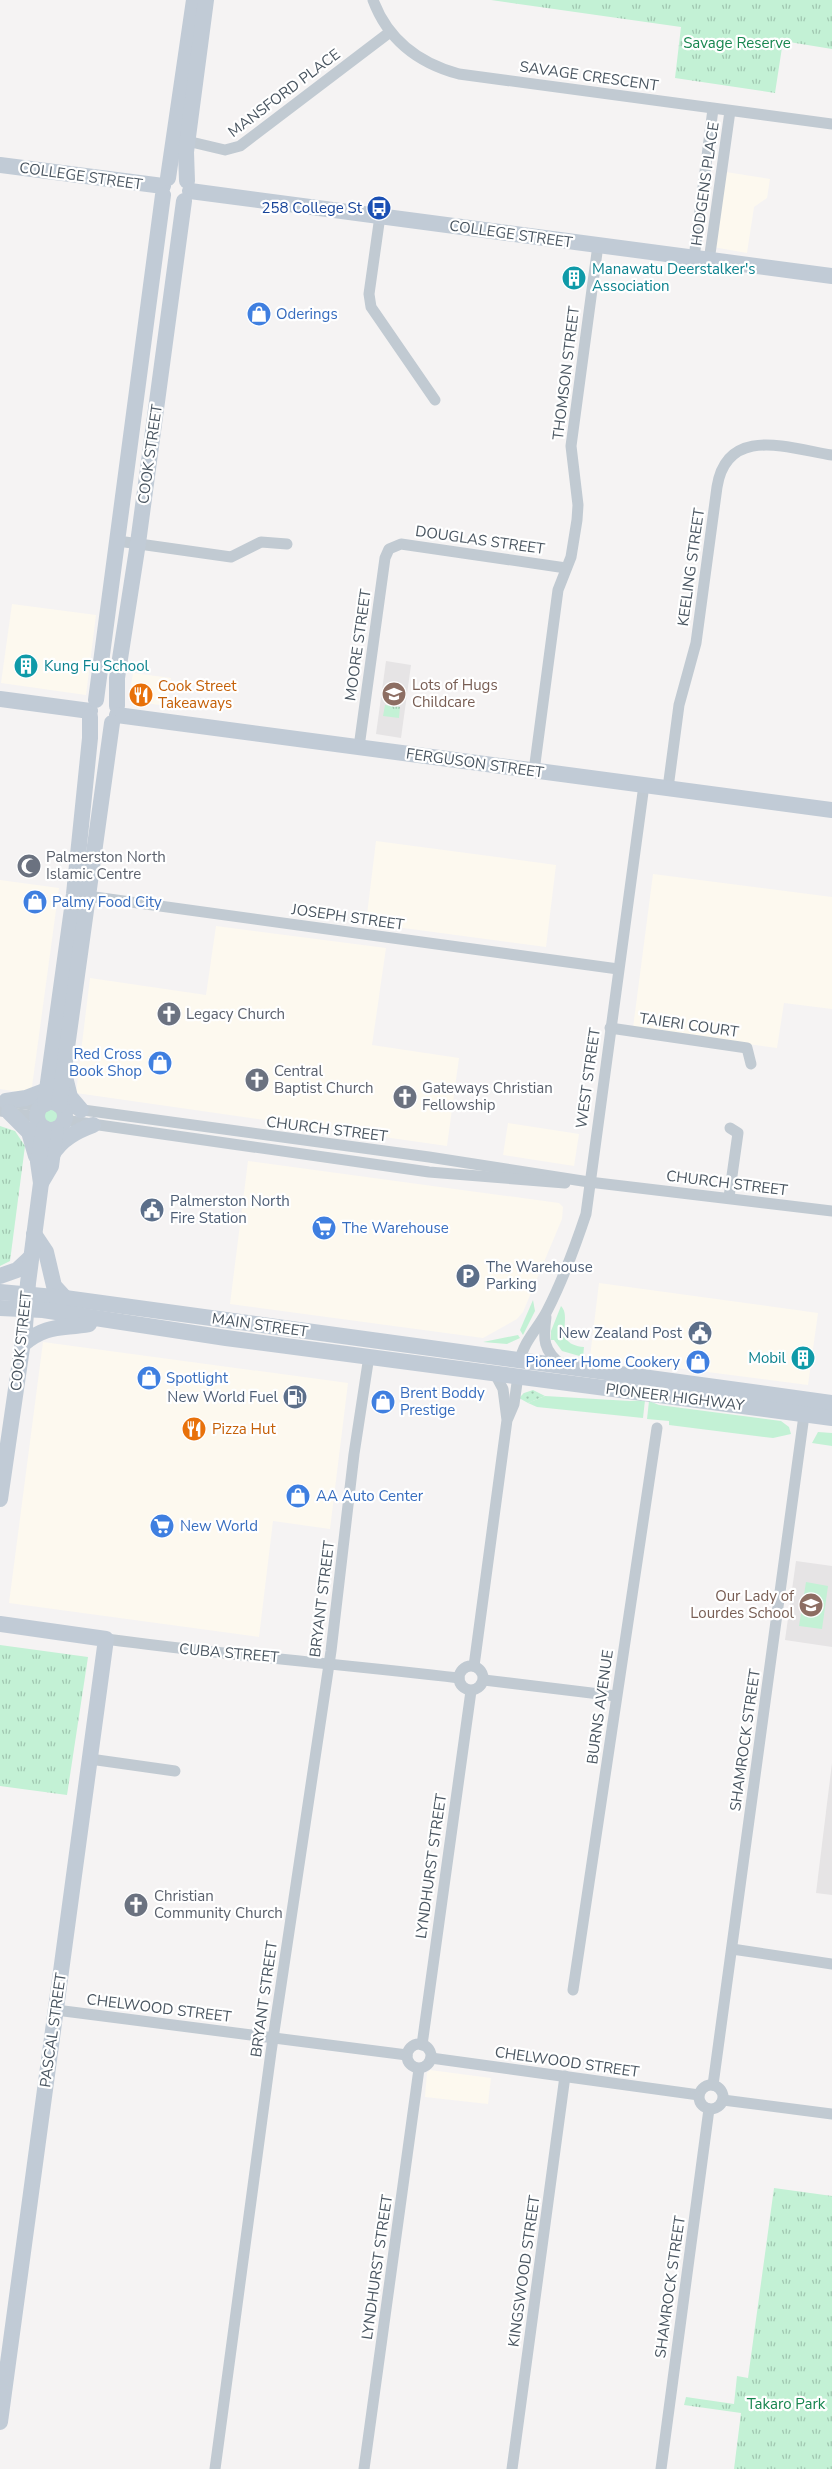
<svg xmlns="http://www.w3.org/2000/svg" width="832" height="2469" font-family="'Nunito Sans',sans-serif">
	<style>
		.commercial { fill: #fdf9ef }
		.education { fill: #e6e4e5 }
		.grass { fill: #c3f1d5 }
		.park { fill: url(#park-tufts) }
		.garden { fill: url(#garden-dots) }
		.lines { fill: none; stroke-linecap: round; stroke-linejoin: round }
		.street { stroke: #c1cad2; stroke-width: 11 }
		.secondary { stroke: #c1cbd6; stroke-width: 16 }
		.labels { text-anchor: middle; stroke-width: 4.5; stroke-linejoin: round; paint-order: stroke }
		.park-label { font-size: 15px; fill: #17864f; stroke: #fff }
		.street-label { font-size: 15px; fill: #4a5661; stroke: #fff }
		.transit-label { font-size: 15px; fill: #164399; stroke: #fff; text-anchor: end }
		.culture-label { font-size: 15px; fill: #0d838f; stroke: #fff; text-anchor: start }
		.shop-label { font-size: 15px; fill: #366cbe; stroke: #fff; text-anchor: start }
		.education-label { font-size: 15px; fill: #785e54; stroke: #fff; text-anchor: start }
		.food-label { font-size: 15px; fill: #c56008; stroke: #fff; text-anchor: start }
		.worship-label { font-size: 15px; fill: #5b616d; stroke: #fff; text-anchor: start }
		.service-label { font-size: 15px; fill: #4e5e75; stroke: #fff; text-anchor: start }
	</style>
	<defs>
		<pattern id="park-tufts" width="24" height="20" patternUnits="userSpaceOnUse" patternTransform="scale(1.25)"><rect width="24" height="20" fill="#c3f1d5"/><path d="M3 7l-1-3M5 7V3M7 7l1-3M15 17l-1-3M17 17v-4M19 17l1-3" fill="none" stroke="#a0c6b0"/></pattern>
		<pattern id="garden-dots" width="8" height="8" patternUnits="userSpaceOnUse" patternTransform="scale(1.25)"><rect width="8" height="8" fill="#c3f1d5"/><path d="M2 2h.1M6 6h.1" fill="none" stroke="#a0c6b0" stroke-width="1.8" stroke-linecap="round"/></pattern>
	</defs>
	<rect width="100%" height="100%" fill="#f5f3f3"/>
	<g class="commercial">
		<polygon points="726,172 770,179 767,198 754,207 747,253 713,247"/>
		<polygon points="12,604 96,615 86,695 1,683"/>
		<polygon points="133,673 171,678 167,706 131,701 129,699"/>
		<polygon points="376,841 556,865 546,947 366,923"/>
		<polygon points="653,874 832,897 832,1009 784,1003 777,1048 633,1028"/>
		<polygon points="0,880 59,888 31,1094 0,1089"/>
		<polygon points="216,926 386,948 372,1045 459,1058 447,1146 76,1093 90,978 206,995"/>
		<polygon points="508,1123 579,1134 574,1166 503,1155"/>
		<polygon points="248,1161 559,1203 563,1207 562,1219 523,1312 517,1319 483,1338 230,1304"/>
		<polygon points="599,1283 818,1313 808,1385 590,1357"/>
		<polygon points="43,1342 348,1383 330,1529 273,1521 259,1637 9,1603"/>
		<polygon points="430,2070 491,2078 488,2104 425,2097 427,2073"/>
	</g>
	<g class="education">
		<polygon points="386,661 411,665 401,738 376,734"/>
		<polygon points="796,1561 832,1566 832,1647 785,1640"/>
		<polygon points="832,1763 832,1895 816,1893"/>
	</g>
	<g class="grass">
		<circle cx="51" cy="1116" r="8"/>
		<polygon points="533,1300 535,1311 523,1335 520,1330"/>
		<path d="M561,1306C573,1318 551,1344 584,1347L583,1357L562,1351L554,1340H551V1331Z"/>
		<polygon points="518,1335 520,1338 507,1344 483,1342"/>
		<polygon points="545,1396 630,1401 645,1400 643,1418 537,1407 528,1403"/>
		<polygon points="649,1401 659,1405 781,1421 789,1427 791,1434 773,1438 669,1425 669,1421 647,1419"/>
		<polygon points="818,1432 832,1433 832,1446 812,1443"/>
		<polygon points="806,1582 828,1586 822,1629 799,1626"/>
	</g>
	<g class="park">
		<polygon points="491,0 832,0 832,49 783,41 775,93 675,78 681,27"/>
		<polygon points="385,705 400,707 399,718 383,716"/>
		<polygon points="0,1126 15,1131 25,1146 10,1261 0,1266"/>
		<polygon points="0,1645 88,1657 67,1795 0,1786"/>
		<polygon points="774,2188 832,2196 832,2469 734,2469 741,2413 684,2405 686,2397 734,2404 737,2376 748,2378"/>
	</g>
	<polygon class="garden" points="533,1390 545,1396 528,1403 519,1398 524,1393"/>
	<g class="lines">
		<g class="street">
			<path d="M373,0C388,40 418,63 459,74L832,124"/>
			<polyline points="187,141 225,150 240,146 390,32"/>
			<polyline points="380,216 369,294 371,307 435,400"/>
			<polyline points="694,258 713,109"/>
			<polyline points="709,261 730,111"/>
			<polyline points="118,541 231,557 261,542 287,544"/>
			<polyline points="359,747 385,558 389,549 401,544 566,568"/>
			<polyline points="534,771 558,590 571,557 577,520 578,505 571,446 598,245"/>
			<path d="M668,788L679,705L696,643L717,487C727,425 788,448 832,455"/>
			<polyline points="80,895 618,969"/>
			<polyline points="610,1028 747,1048 751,1064"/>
			<polyline points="17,1103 41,1106"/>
			<polyline points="61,1107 429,1157 589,1182 832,1211"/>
			<polyline points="0,1111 37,1117"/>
			<polyline points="64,1120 429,1172 565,1183"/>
			<polyline points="729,1197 738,1133 730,1128"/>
			<path d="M546,1317C543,1339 543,1351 562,1365"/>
			<path d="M520,1361C523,1342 539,1327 547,1311C563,1280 575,1247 586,1214L644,785"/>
			<polyline points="508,1418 514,1404 518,1376"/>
			<path d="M106,1639C223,1655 341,1664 459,1678"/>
			<circle cx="471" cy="1678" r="12"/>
			<polyline points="474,1666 507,1420 503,1389 495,1374"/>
			<polyline points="484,1680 616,1696"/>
			<polyline points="90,1759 175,1771"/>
			<polyline points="732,1949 832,1964"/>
			<polyline points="573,1990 657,1428"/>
			<polyline points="56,2010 407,2055"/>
			<circle cx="419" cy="2056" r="12"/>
			<polyline points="422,2045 471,1691"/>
			<polyline points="431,2058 699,2095"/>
			<polyline points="713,2085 805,1408"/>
			<circle cx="711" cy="2097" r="12"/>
			<polyline points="723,2100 832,2114"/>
			<polyline points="215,2469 271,2052 331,1651 354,1454 369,1356"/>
			<polyline points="364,2469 419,2069"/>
			<polyline points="512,2469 565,2076"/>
			<polyline points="661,2469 709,2109"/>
		</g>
		<g class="secondary">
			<polyline points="0,165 163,186"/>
			<polyline points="168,178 194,0"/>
			<polyline points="187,181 186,152 206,0"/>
			<polyline points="190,191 832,276"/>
			<polyline points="0,699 90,711"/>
			<polyline points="96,700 163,195"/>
			<polyline points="117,706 117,678 138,543 184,201"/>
			<polyline points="117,715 832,810"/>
			<polyline points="65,1077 70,1097 81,1110"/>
			<polyline points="6,1101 26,1098 47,1090"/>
			<circle cx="51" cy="1116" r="14"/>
			<polyline points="45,1104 74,894 90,738 90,717"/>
			<polyline points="59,1105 112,723"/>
			<polyline points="9,1112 29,1132 36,1156"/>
			<path d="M52,1155C61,1139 77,1131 93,1125"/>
			<polyline points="41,1183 51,1166 56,1129"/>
			<polyline points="34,1234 46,1252 54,1286 65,1298"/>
			<polyline points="0,1276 17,1270 31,1257"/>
			<polyline points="0,1292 65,1298 832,1403"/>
			<polyline points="0,1308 43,1310 226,1338 832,1418"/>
			<path d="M23,1344C47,1324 61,1329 89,1324"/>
			<polyline points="0,1499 25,1327 28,1283 41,1183 38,1162 44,1128"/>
			<polyline points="0,1624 106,1639 0,2422"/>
		</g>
	</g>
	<defs>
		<symbol id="bus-disc" viewBox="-11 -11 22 22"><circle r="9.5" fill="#1a4fb4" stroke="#fff"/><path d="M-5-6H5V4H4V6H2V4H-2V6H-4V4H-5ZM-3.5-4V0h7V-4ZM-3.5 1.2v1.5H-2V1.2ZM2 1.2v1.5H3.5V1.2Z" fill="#fff"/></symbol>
		<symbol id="building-disc" viewBox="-11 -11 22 22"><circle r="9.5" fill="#0f9aa8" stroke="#fff"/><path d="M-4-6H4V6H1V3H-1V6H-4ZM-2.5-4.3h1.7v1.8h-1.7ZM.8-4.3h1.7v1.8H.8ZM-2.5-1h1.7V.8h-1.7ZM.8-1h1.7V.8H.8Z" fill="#fff"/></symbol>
		<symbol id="shop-disc" viewBox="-11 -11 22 22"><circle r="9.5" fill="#3f7fe0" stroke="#fff"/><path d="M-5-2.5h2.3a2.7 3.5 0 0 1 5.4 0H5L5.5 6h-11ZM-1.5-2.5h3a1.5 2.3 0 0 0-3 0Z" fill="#fff"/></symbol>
		<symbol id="school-disc" viewBox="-11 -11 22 22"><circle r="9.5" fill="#8d6e63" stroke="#fff"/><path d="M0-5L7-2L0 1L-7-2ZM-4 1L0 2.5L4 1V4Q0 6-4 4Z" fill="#fff"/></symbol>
		<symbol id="restaurant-disc" viewBox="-11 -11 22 22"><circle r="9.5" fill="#e8710a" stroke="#fff"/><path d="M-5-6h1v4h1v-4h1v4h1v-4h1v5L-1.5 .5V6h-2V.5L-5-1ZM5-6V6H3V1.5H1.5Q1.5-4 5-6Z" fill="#fff"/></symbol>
		<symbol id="mosque-disc" viewBox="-11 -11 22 22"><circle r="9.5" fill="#6b7280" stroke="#fff"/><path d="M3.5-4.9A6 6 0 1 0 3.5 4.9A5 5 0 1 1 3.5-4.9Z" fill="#fff"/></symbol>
		<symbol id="church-disc" viewBox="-11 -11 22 22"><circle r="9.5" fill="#6b7280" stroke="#fff"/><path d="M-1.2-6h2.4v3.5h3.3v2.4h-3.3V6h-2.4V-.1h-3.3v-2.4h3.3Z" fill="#fff"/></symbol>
		<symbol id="civic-disc" viewBox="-11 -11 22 22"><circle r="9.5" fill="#5c6f8a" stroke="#fff"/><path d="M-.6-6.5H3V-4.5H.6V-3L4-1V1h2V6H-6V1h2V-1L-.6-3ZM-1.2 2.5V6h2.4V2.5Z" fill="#fff"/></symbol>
		<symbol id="supermarket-disc" viewBox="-11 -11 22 22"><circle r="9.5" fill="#3f7fe0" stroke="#fff"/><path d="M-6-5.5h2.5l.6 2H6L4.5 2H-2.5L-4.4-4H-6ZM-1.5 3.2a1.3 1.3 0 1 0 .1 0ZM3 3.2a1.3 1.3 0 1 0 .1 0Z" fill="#fff"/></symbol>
		<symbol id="parking-disc" viewBox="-11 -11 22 22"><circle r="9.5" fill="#5c6f8a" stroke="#fff"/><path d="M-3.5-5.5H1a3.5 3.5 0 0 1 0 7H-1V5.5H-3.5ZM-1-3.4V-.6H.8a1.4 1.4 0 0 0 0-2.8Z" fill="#fff"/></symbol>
		<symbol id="fuel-disc" viewBox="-11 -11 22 22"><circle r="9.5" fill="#5c6f8a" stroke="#fff"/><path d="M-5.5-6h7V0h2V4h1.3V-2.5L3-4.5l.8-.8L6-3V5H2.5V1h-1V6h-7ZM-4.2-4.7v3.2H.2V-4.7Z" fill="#fff"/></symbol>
	</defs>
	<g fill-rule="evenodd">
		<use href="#bus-disc" x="365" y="194" width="28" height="28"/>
		<use href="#building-disc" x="560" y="264" width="28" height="28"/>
		<use href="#shop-disc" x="245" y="300" width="28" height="28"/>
		<use href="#building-disc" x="12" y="652" width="28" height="28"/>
		<use href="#school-disc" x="380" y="680" width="28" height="28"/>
		<use href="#restaurant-disc" x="127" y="681" width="28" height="28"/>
		<use href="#mosque-disc" x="15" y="852" width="28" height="28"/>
		<use href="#shop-disc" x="21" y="888" width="28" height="28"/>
		<use href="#church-disc" x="155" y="1000" width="28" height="28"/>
		<use href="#shop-disc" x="146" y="1049" width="28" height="28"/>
		<use href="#church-disc" x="243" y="1066" width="28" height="28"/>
		<use href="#church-disc" x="391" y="1083" width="28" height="28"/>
		<use href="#civic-disc" x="138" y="1196" width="28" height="28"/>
		<use href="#supermarket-disc" x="310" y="1214" width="28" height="28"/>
		<use href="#parking-disc" x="454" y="1262" width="28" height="28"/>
		<use href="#civic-disc" x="686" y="1319" width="28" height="28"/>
		<use href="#building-disc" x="789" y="1344" width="28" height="28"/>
		<use href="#shop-disc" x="684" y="1348" width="28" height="28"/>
		<use href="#shop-disc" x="135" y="1364" width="28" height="28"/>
		<use href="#fuel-disc" x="281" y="1383" width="28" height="28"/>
		<use href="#shop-disc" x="369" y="1388" width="28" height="28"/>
		<use href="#restaurant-disc" x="180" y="1415" width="28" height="28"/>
		<use href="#shop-disc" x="284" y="1482" width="28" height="28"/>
		<use href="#supermarket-disc" x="148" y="1512" width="28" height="28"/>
		<use href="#school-disc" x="797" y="1591" width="28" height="28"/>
		<use href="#church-disc" x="122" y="1891" width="28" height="28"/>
	</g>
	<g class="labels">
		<g class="park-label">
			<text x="737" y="48">Savage Reserve</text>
			<text x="786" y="2409">Takaro Park</text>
		</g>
		<g class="street-label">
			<text transform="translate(589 76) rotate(8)" y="5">SAVAGE CRESCENT</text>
			<text transform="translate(284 93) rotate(-37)" y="5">MANSFORD PLACE</text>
			<text transform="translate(81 176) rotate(8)" y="5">COLLEGE STREET</text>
			<text transform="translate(705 184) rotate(-82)" y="5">HODGENS PLACE</text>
			<text transform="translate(511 234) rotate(8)" y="5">COLLEGE STREET</text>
			<text transform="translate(566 373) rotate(-83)" y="5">THOMSON STREET</text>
			<text transform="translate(150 454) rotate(-82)" y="5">COOK STREET</text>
			<text transform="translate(480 540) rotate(8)" y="5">DOUGLAS STREET</text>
			<text transform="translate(691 567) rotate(-82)" y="5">KEELING STREET</text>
			<text transform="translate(358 645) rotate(-82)" y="5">MOORE STREET</text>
			<text transform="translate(475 763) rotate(8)" y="5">FERGUSON STREET</text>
			<text transform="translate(348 917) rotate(8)" y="5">JOSEPH STREET</text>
			<text transform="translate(689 1025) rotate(8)" y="5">TAIERI COURT</text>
			<text transform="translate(588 1078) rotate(-82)" y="5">WEST STREET</text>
			<text transform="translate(327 1129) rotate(7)" y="5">CHURCH STREET</text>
			<text transform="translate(727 1183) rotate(7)" y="5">CHURCH STREET</text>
			<text transform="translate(260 1325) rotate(8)" y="5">MAIN STREET</text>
			<text transform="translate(21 1341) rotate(-84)" y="5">COOK STREET</text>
			<text transform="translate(675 1397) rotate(7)" y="5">PIONEER HIGHWAY</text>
			<text transform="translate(322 1599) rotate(-83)" y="5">BRYANT STREET</text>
			<text transform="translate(229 1653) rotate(5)" y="5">CUBA STREET</text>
			<text transform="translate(600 1707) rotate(-82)" y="5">BURNS AVENUE</text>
			<text transform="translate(745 1740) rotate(-82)" y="5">SHAMROCK STREET</text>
			<text transform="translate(431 1866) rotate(-82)" y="5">LYNDHURST STREET</text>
			<text transform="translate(264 1999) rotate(-82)" y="5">BRYANT STREET</text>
			<text transform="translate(159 2008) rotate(7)" y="5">CHELWOOD STREET</text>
			<text transform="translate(53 2030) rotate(-82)" y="5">PASCAL STREET</text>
			<text transform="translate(567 2062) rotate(8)" y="5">CHELWOOD STREET</text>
			<text transform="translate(377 2267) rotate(-82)" y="5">LYNDHURST STREET</text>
			<text transform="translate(524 2271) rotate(-82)" y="5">KINGSWOOD STREET</text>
			<text transform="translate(670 2287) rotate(-82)" y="5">SHAMROCK STREET</text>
		</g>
		<g class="transit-label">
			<text x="362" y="213">258 College St</text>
		</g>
		<g class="culture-label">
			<text x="592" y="274">Manawatu Deerstalker's<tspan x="592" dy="17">Association</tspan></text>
			<text x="44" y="671">Kung Fu School</text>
			<text x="786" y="1363" text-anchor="end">Mobil</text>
		</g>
		<g class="shop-label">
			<text x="276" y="319">Oderings</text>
			<text x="52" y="907">Palmy Food City</text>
			<text x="142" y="1059" text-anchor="end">Red Cross<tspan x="142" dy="17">Book Shop</tspan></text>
			<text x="342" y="1233">The Warehouse</text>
			<text x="680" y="1367" text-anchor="end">Pioneer Home Cookery</text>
			<text x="166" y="1383">Spotlight</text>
			<text x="400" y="1398">Brent Boddy<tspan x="400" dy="17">Prestige</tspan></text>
			<text x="316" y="1501">AA Auto Center</text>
			<text x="180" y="1531">New World</text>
		</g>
		<g class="education-label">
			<text x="412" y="690">Lots of Hugs<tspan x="412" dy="17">Childcare</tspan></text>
			<text x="794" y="1601" text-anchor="end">Our Lady of<tspan x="794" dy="17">Lourdes School</tspan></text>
		</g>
		<g class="food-label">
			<text x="158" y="691">Cook Street<tspan x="158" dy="17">Takeaways</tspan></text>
			<text x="212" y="1434">Pizza Hut</text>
		</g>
		<g class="worship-label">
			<text x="46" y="862">Palmerston North<tspan x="46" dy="17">Islamic Centre</tspan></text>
			<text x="186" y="1019">Legacy Church</text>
			<text x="274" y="1076">Central<tspan x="274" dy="17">Baptist Church</tspan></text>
			<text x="422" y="1093">Gateways Christian<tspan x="422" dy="17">Fellowship</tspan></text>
			<text x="154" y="1901">Christian<tspan x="154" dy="17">Community Church</tspan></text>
		</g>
		<g class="service-label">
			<text x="170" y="1206">Palmerston North<tspan x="170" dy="17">Fire Station</tspan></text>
			<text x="486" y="1272">The Warehouse<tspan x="486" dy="17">Parking</tspan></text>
			<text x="682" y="1338" text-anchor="end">New Zealand Post</text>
			<text x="278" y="1402" text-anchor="end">New World Fuel</text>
		</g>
	</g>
</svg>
